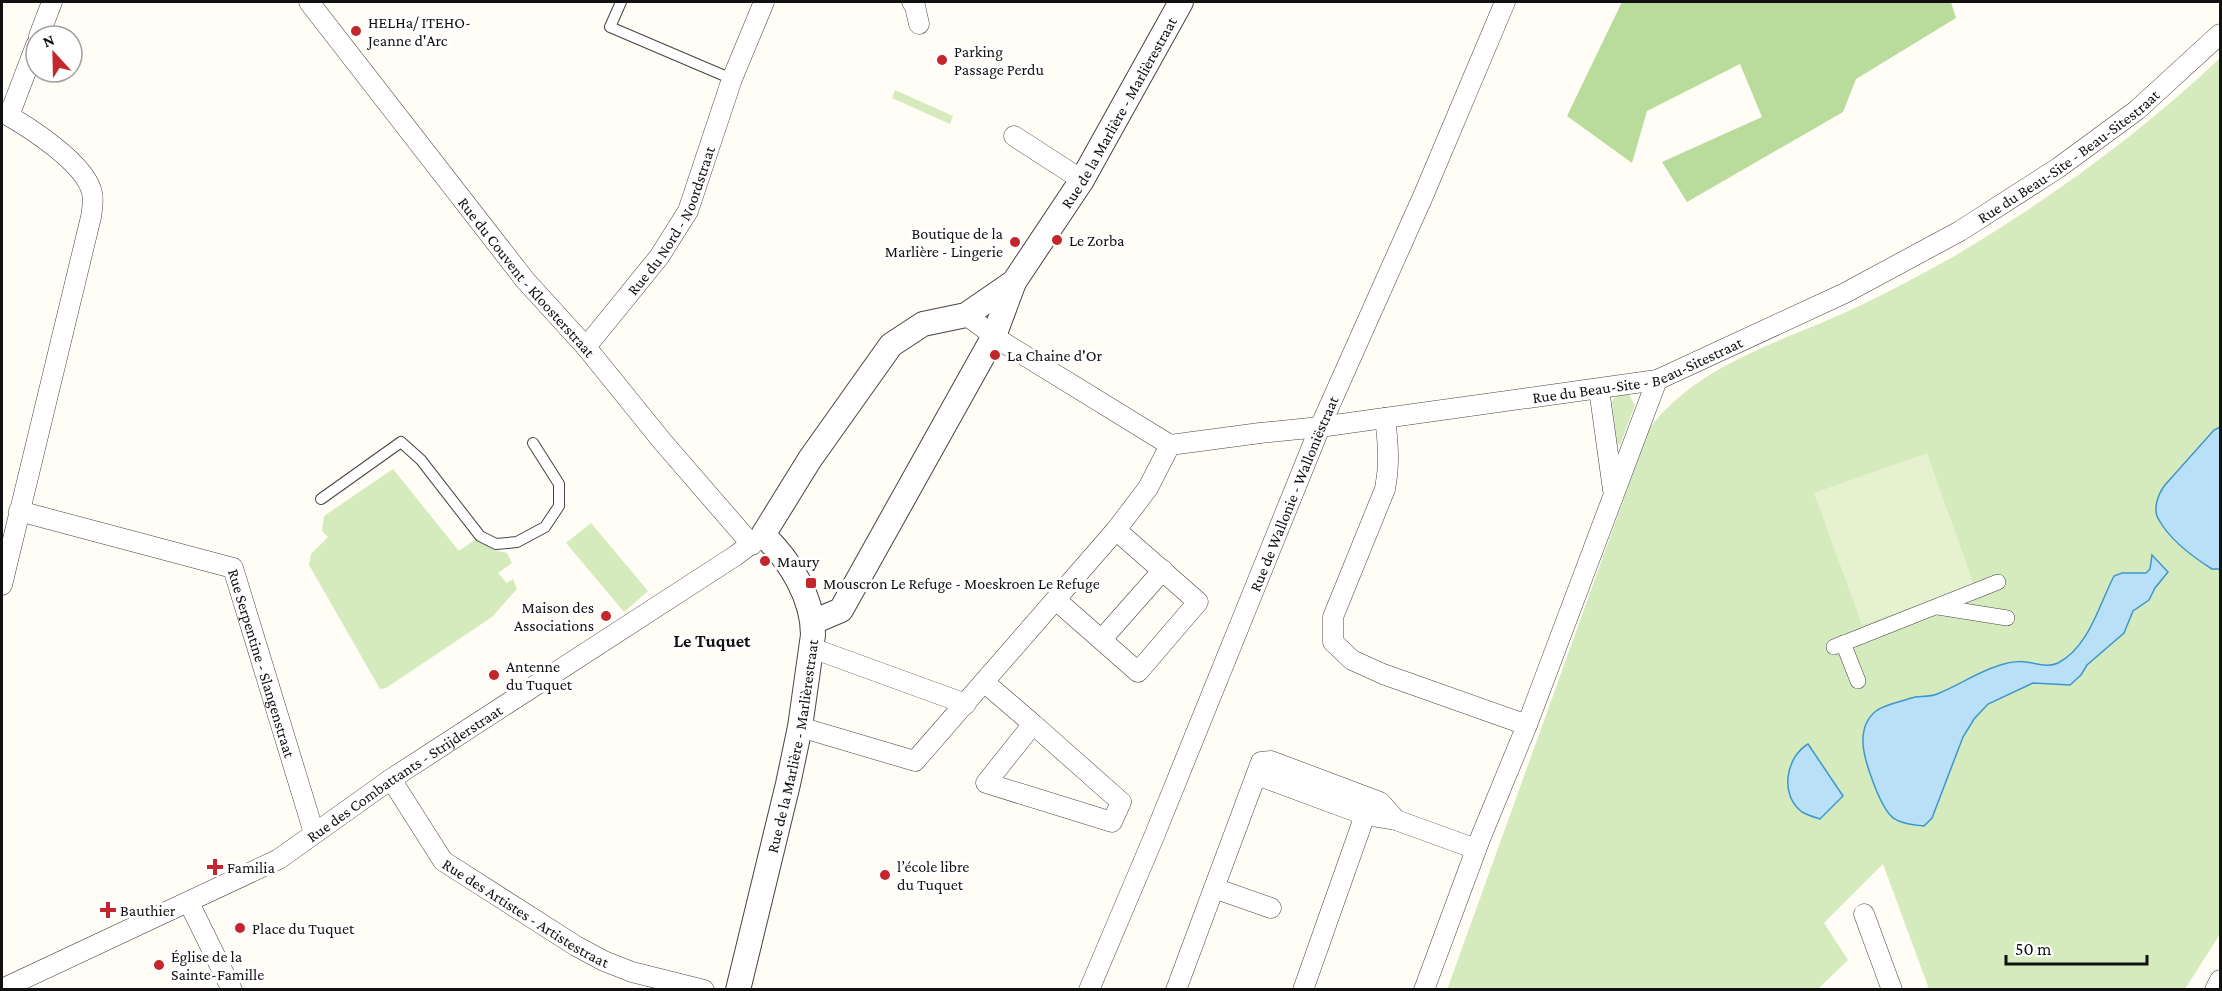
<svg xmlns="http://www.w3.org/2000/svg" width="2222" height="991" font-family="'Crimson Pro',serif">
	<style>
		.green { fill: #d5ebbd }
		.forest { fill: #b9dc9c }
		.pitch { fill: #e6f2cf }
		.water { fill: #b9e0f7; stroke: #3f96cf; stroke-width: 1.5 }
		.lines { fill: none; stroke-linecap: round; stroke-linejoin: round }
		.service-casing { stroke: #444; stroke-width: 12 }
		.pedestrian-casing { stroke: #444; stroke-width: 16 }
		.minor-casing { stroke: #444; stroke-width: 21 }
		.tertiary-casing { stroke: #444; stroke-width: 26 }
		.service { stroke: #fff; stroke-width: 10 }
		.pedestrian { stroke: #fff; stroke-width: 15 }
		.minor { stroke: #fff; stroke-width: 20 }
		.tertiary { stroke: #fff; stroke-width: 24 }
		.poi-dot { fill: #c4262e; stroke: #fff; stroke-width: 2 }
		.labels { text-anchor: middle; stroke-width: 6; stroke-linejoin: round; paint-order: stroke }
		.poi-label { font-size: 16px; fill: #111; stroke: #fff; text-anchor: start }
		.street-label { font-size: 16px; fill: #111; stroke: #fff }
		.neighbourhood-label { font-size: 18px; font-weight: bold; fill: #111; stroke: #fff }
	</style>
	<rect width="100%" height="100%" fill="#fffdf5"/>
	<g class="green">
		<path d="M2220,58V934L2185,989H1929L1883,864L1824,923L1848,960L1818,989L1447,990L1649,429C1695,367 1774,344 1842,314C1879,297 1915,278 1951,258C2047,201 2139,135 2220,58Z"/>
		<polygon points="895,90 953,116 950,124 892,98"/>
		<polygon points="1620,394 1629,395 1635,405 1620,445 1617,443 1612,403 1614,398"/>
		<polygon points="393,469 459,551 476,539 495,550 507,553 512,563 498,573 507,583 513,579 517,589 492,617 386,688 380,689 309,565 311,554 328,537 322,531 324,516"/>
		<polygon points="591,523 648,591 624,612 566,543"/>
	</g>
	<polygon class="forest" points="1622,2 1951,2 1956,18 1856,79 1843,112 1687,202 1662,162 1762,117 1740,64 1647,111 1632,163 1567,116"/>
	<polygon class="pitch" points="1927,453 1974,585 1862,625 1814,493"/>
	<g class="water">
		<path d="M2220,427V569H2212C2193,557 2170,540 2159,520C2152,510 2158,494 2165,485L2214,430Z"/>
		<path d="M2152,555L2168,572L2155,588L2149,600L2133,611L2124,633L2087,665L2081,675L2070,685L2033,683L1988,704L1974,719L1963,737L1932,818L1924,826C1894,823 1889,820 1877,792C1868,769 1851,731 1876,711C1883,705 1906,700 1915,697C1922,696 1930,697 1937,694C1960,685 1980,670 2004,664C2010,662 2020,661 2026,662C2036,663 2048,668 2058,663C2089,647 2099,605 2114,576L2122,573H2146L2150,569Z"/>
		<path d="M1808,744L1843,796L1820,819C1814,817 1807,815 1802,812C1779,795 1786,757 1808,744Z"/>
	</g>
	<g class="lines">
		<defs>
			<g id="service">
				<polyline points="621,2 610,27 732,79"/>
				<polyline points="321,499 401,442 421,460 480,536 496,544 517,542 545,527 559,506 559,484 533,443"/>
			</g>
			<g id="pedestrian">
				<polyline points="1938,607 2007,618"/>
				<polyline points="1843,643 1858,681"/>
				<polyline points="1834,647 1998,582"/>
			</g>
			<g id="minor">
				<path id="s1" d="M309,2L525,280L586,347L662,441L752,545"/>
				<polyline points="912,2 915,6 919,24"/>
				<polyline points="39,36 52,2"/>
				<path d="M2,112C27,126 86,163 92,193C94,200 92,210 91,217L2,585"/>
				<polyline points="9,116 36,45"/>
				<polyline points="1014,136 1082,180"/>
				<path id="s2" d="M966,315L1001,341L1170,445L1260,433L1320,427L1657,380L1845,293L1960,231L2058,168L2137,110L2220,34"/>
				<path id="s3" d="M586,347L659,257L688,211L732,79L764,2"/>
				<polyline points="1599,389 1613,490"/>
				<path d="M1385,418C1388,442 1390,464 1385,489L1333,617V642L1352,660L1383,674L1527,725"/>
				<path id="s4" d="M19,511L233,568L314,833"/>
				<polyline points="1056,600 1138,672 1198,602 1116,530"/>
				<polyline points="1102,639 1163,570"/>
				<polyline points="812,648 966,704"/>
				<polyline points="984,682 1033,724 986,783 1112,822 1121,802 1033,724"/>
				<polyline points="800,727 915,761 1116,530 1148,488 1170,445"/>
				<polyline points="1257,775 1365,815 1396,820 1476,849"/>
				<path id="s5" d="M391,779L443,861L576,946L604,961L632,972L704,990"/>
				<polyline points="1214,888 1271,908"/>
				<polyline points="189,903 232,990"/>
				<polyline points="1864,914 1892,990"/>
				<path id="s6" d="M2,989L279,859L391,779L735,556L763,535"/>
				<path id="s7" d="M1089,990L1153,839L1320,427L1424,194L1505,2"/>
				<polyline points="1176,990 1261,762 1271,761 1380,802 1396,820"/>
				<polyline points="1303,990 1365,815"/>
				<polyline points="1424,990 1480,839 1527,725 1657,380"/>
				<polyline points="2215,990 2220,980"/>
			</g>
			<g id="tertiary">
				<polyline points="813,622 841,610 994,336 1014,282"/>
				<path id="s8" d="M738,990L788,784L800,727L813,635C813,598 790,560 763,535L810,459L891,345L923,324L966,315L1014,282L1082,180L1181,2"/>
			</g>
		</defs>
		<use href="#service" class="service-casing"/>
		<use href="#pedestrian" class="pedestrian-casing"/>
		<use href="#minor" class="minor-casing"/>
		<use href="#tertiary" class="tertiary-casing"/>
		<use href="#service" class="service"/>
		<use href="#pedestrian" class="pedestrian"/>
		<use href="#minor" class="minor"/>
		<use href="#tertiary" class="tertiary"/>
	</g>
	<g class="poi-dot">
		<circle cx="356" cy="31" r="6"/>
		<circle cx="942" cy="60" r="6"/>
		<circle cx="1057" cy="240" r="6"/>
		<circle cx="1015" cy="242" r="6"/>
		<circle cx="995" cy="355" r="6"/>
		<circle cx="765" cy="561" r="6"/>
		<rect x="805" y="577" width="12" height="12" rx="3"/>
		<circle cx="606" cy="616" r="6"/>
		<circle cx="494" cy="675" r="6"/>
		<path d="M212 858h6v6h6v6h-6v6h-6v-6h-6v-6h6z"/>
		<circle cx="885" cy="875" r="6"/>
		<path d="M105 901h6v6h6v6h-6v6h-6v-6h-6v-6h6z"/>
		<circle cx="240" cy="928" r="6"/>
		<circle cx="159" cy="965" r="6"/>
	</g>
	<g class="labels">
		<g class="poi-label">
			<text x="368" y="28">HELHa/ ITEHO-<tspan x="368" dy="18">Jeanne d'Arc</tspan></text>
			<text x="954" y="57">Parking<tspan x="954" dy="18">Passage Perdu</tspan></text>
			<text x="1003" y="239" text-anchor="end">Boutique de la<tspan x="1003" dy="18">Marlière - Lingerie</tspan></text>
			<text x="1069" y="246">Le Zorba</text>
			<text x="1007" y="361">La Chaine d'Or</text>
			<text x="777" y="567">Maury</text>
			<text x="823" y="589">Mouscron Le Refuge - Moeskroen Le Refuge</text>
			<text x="594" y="613" text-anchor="end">Maison des<tspan x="594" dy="18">Associations</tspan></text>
			<text x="506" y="672">Antenne<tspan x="506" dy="18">du Tuquet</tspan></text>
			<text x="897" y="872">l’école libre<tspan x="897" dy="18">du Tuquet</tspan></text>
			<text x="227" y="873">Familia</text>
			<text x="120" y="916">Bauthier</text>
			<text x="252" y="934">Place du Tuquet</text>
			<text x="171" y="962">Église de la<tspan x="171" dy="18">Sainte-Famille</tspan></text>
		</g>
		<g class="street-label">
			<text dy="6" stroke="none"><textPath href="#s8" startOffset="1047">Rue de la Marlière - Marlièrestraat</textPath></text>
			<text dy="6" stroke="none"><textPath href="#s2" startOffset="1203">Rue du Beau-Site - Beau-Sitestraat</textPath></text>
			<text dy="6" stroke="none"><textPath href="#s3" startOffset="154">Rue du Nord - Noordstraat</textPath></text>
			<text dy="6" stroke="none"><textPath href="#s1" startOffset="351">Rue du Couvent - Kloosterstraat</textPath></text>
			<text dy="6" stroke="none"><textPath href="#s2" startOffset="717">Rue du Beau-Site - Beau-Sitestraat</textPath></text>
			<text dy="6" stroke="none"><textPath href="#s7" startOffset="537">Rue de Wallonie - Walloniëstraat</textPath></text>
			<text dy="6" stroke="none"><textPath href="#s4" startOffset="321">Rue Serpentine - Slangenstraat</textPath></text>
			<text dy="6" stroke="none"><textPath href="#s8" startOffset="250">Rue de la Marlière - Marlièrestraat</textPath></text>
			<text dy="6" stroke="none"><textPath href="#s6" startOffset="458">Rue des Combattants - Strijderstraat</textPath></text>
			<text dy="6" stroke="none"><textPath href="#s5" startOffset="195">Rue des Artistes - Artistestraat</textPath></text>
		</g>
		<g class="neighbourhood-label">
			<text x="712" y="647">Le Tuquet</text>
		</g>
	</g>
	<rect width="2222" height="991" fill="none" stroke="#111111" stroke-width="6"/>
	<g transform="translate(54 54) rotate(338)"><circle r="28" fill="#ffffff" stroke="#a0a0a0" stroke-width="1.5"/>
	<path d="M0-4.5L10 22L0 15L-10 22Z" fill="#c4262e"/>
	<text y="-9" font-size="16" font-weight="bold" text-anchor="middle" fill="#111111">N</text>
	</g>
	<path d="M2006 955v9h141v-9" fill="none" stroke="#111111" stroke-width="3"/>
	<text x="2015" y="955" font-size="18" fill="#111111" stroke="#ffffff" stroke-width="4.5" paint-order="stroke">50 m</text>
</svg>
